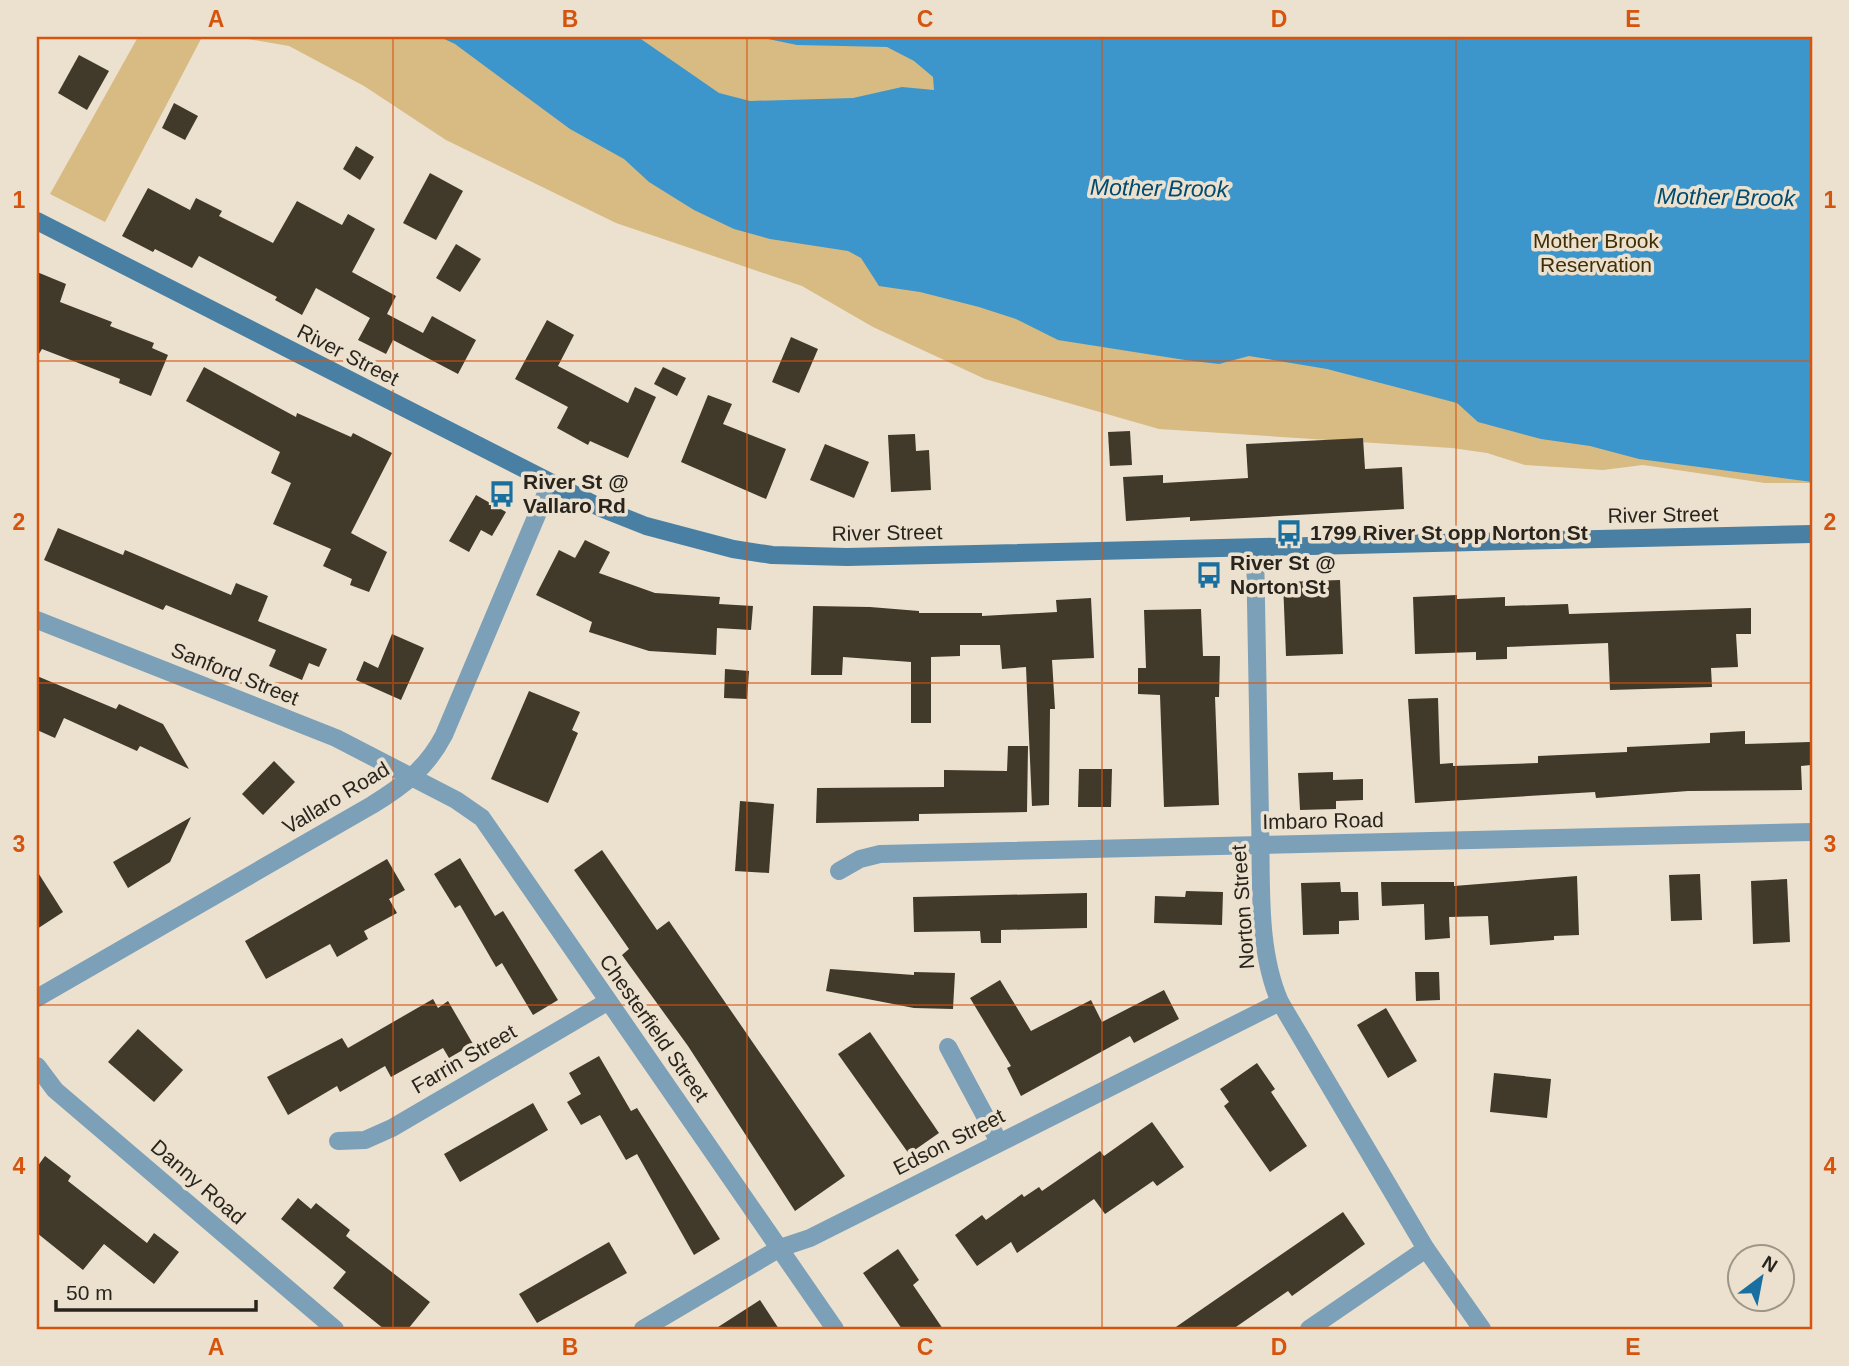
<svg xmlns="http://www.w3.org/2000/svg" width="1849" height="1366" font-family="Helvetica,sans-serif">
	<style>
		.green { fill: #d8ba83 }
		.water { fill: #3c96cc }
		.building { fill: #413929 }
		.lines { fill: none; stroke-linecap: round; stroke-linejoin: round }
		.street { stroke: #7da0b9; stroke-width: 18 }
		.secondary { stroke: #497fa3; stroke-width: 18 }
		.grid { fill: none; stroke: #d5540e; stroke-width: 2; stroke-opacity: 0.55 }
		.labels { text-anchor: middle; stroke-width: 7; stroke-linejoin: round; paint-order: stroke }
		.park-label { font-size: 21px; fill: #402e06; stroke: #ece1ce }
		.street-label { font-size: 21px; fill: #29251e; stroke: #ece1ce }
		.poi-label { font-size: 21px; font-weight: bold; fill: #29251e; stroke: #ece1ce; text-anchor: start }
		.water-label { font-size: 23px; font-style: italic; fill: #004b70; stroke: #ece1ce }
		.neatline { fill: none; stroke: #d5540e; stroke-width: 2.5 }
		.grid-label { font-size: 23px; text-anchor: middle; font-weight: bold; fill: #d5540e }
	</style>
	<rect width="100%" height="100%" fill="#ece1ce"/>
	<g class="green">
		<polygon points="138,37 202,37 105,222 50,194"/>
		<polygon points="236,37 1812,37 1812,483 1765,483 1643,465 1603,470 1525,465 1487,453 1452,448 1159,429 985,379 873,327 802,286 616,223 446,140 364,86 289,46"/>
	</g>
	<polygon class="water" points="440,37 638,37 719,93 750,101 853,98 902,87 934,90 933,77 914,61 887,47 797,45 758,37 1812,37 1812,482 1639,459 1590,446 1541,439 1478,422 1457,403 1327,369 1249,356 1219,364 1185,360 1058,340 1016,319 979,307 920,292 879,286 861,258 848,251 770,239 734,229 694,210 649,182 624,159 570,129 455,44"/>
	<g class="building">
		<polygon points="79,55 109,71 87,110 58,93"/>
		<polygon points="174,103 198,116 185,140 162,128"/>
		<polygon points="356,146 374,157 360,180 343,169"/>
		<polygon points="430,173 463,191 436,240 403,223"/>
		<polygon points="148,188 190,210 196,198 222,211 219,216 273,243 297,201 342,225 348,214 375,229 352,272 396,296 387,314 423,333 432,316 476,340 458,374 393,340 386,354 358,340 370,318 316,288 302,315 275,300 277,297 199,256 192,268 155,249 153,252 122,236"/>
		<polygon points="456,244 481,259 460,292 436,278"/>
		<polygon points="37,272 66,284 60,302 112,322 110,326 154,343 152,348 168,355 151,396 119,383 120,379 42,349 37,357"/>
		<polygon points="547,320 574,335 558,366 628,403 635,387 656,397 628,458 590,441 588,445 557,428 568,407 515,379"/>
		<polygon points="791,337 818,349 799,393 772,382"/>
		<polygon points="204,367 296,417 297,413 351,437 353,433 392,453 351,533 387,552 369,592 350,585 352,579 323,566 331,549 273,524 291,483 271,473 280,452 186,401"/>
		<polygon points="663,367 686,378 677,396 654,384"/>
		<polygon points="708,395 732,404 723,424 786,449 766,499 681,462"/>
		<polygon points="1130,431 1132,465 1110,466 1108,432"/>
		<polygon points="915,434 916,451 929,450 931,490 891,492 888,435"/>
		<polygon points="1363,438 1365,469 1402,467 1404,509 1190,521 1190,517 1126,521 1123,477 1163,475 1163,483 1248,478 1246,444"/>
		<polygon points="825,444 869,462 854,498 810,480"/>
		<polygon points="476,495 506,512 492,536 481,530 469,552 449,541"/>
		<polygon points="58,528 123,555 125,550 231,595 236,583 268,596 258,621 327,649 319,667 309,663 302,680 269,666 276,650 166,605 163,610 44,560"/>
		<polygon points="585,540 610,552 599,573 655,593 720,597 719,604 753,606 751,630 717,628 716,655 649,651 589,632 592,622 536,595 559,550 575,558"/>
		<polygon points="1340,580 1343,654 1286,656 1283,582"/>
		<polygon points="1457,595 1457,599 1505,597 1505,606 1568,604 1569,614 1751,608 1751,634 1736,634 1738,667 1711,668 1712,687 1610,690 1608,643 1507,647 1507,659 1476,660 1476,652 1415,654 1413,597"/>
		<polygon points="1091,598 1094,658 1052,660 1055,709 1050,709 1049,805 1032,806 1026,667 1002,669 1000,645 960,645 960,656 931,657 931,723 911,723 911,662 843,657 842,675 811,675 813,606 870,607 919,611 919,613 982,613 982,616 1057,612 1056,600"/>
		<polygon points="1201,609 1203,656 1220,656 1219,697 1215,697 1219,805 1164,807 1160,695 1138,694 1138,668 1146,668 1144,610"/>
		<polygon points="392,634 424,648 401,700 356,680 364,661 378,668"/>
		<polygon points="725,669 749,671 747,699 724,698"/>
		<polygon points="37,676 116,709 119,704 163,724 189,769 140,746 137,751 64,718 55,738 37,730"/>
		<polygon points="529,691 580,712 572,730 578,733 548,803 491,779"/>
		<polygon points="1438,698 1440,764 1453,763 1453,766 1538,763 1538,756 1627,752 1627,747 1710,743 1710,733 1745,731 1745,744 1810,742 1811,765 1801,766 1802,790 1688,791 1596,798 1595,792 1415,803 1408,699"/>
		<polygon points="1008,746 1028,746 1027,812 919,814 919,821 816,823 817,788 944,787 944,770 1007,771"/>
		<polygon points="274,761 295,782 263,815 242,794"/>
		<polygon points="1079,769 1112,769 1111,807 1078,807"/>
		<polygon points="1333,772 1333,780 1363,779 1363,800 1336,801 1336,809 1300,810 1298,773"/>
		<polygon points="740,801 774,804 769,873 735,871"/>
		<polygon points="191,817 170,862 128,888 113,862"/>
		<polygon points="602,850 657,930 669,921 845,1176 795,1211 688,1046 622,955 629,949 574,870"/>
		<polygon points="460,858 495,916 503,911 558,1000 533,1015 502,963 496,967 460,905 455,908 434,874"/>
		<polygon points="387,859 405,890 389,899 397,913 364,931 368,939 337,957 330,944 266,979 245,941"/>
		<polygon points="37,871 63,912 37,929"/>
		<polygon points="1700,874 1702,920 1671,921 1669,875"/>
		<polygon points="1577,876 1579,935 1554,936 1554,940 1490,945 1488,916 1449,917 1450,938 1425,940 1424,904 1382,906 1381,882 1454,882 1454,886"/>
		<polygon points="1787,879 1790,942 1753,944 1751,881"/>
		<polygon points="1340,882 1341,892 1358,892 1359,920 1339,921 1339,934 1303,935 1301,883"/>
		<polygon points="1186,891 1223,892 1222,925 1154,923 1155,896 1185,897"/>
		<polygon points="1087,893 1087,928 1001,930 1001,943 981,943 980,931 914,932 913,897"/>
		<polygon points="830,969 914,975 914,972 955,973 953,1009 914,1008 826,991"/>
		<polygon points="1415,972 1439,972 1440,1000 1416,1001"/>
		<polygon points="1000,980 1031,1031 1091,1000 1102,1022 1164,990 1179,1019 1134,1043 1130,1036 1021,1096 1007,1068 1011,1066 970,998"/>
		<polygon points="433,999 438,1008 448,1001 473,1044 449,1058 443,1048 391,1077 385,1066 340,1092 337,1086 288,1115 267,1077 342,1038 348,1048"/>
		<polygon points="1386,1008 1417,1061 1388,1078 1357,1025"/>
		<polygon points="138,1029 183,1070 154,1102 108,1062"/>
		<polygon points="870,1032 939,1133 909,1154 838,1054"/>
		<polygon points="599,1056 631,1111 637,1108 720,1239 694,1255 637,1154 626,1160 600,1115 581,1125 567,1102 581,1094 569,1073"/>
		<polygon points="1257,1063 1275,1089 1271,1092 1307,1146 1270,1172 1224,1106 1229,1102 1220,1089"/>
		<polygon points="1494,1073 1551,1079 1547,1118 1490,1112"/>
		<polygon points="533,1103 548,1130 460,1182 444,1154"/>
		<polygon points="1152,1122 1184,1167 1157,1186 1153,1181 1105,1214 1094,1199 1017,1253 1011,1242 977,1266 955,1235 982,1215 986,1220 1022,1194 1024,1197 1039,1187 1042,1191 1100,1151 1104,1156"/>
		<polygon points="45,1156 71,1176 68,1181 147,1243 154,1233 179,1252 154,1284 104,1244 83,1270 37,1233 37,1167"/>
		<polygon points="298,1198 311,1209 316,1203 350,1230 346,1236 430,1302 408,1329 384,1329 333,1288 346,1272 281,1219"/>
		<polygon points="1343,1212 1365,1244 1292,1296 1288,1291 1233,1329 1173,1329"/>
		<polygon points="609,1242 627,1273 537,1323 519,1294"/>
		<polygon points="898,1249 919,1280 913,1285 943,1329 902,1329 863,1273"/>
		<polygon points="760,1300 779,1329 715,1329"/>
	</g>
	<g class="lines">
		<g class="street">
			<path d="M1255,548C1257,638 1258,728 1260,818C1262,878 1256,947 1280,1002L1426,1249L1482,1329"/>
			<polyline points="37,620 336,738 456,800 482,818 835,1329"/>
			<polyline points="839,871 860,859 880,854 1812,832"/>
			<path d="M37,998L372,805C403,786 427,768 444,735L550,484"/>
			<polyline points="948,1047 999,1142"/>
			<polyline points="37,1066 55,1090 335,1329"/>
			<polyline points="338,1141 365,1140 392,1128 607,1002"/>
			<polyline points="643,1329 780,1248 810,1238 1280,1002"/>
			<polyline points="1309,1329 1426,1249"/>
		</g>
		<polyline class="secondary" points="37,221 603,509 646,526 733,549 772,555 847,557 1812,534"/>
	</g>
	<path class="grid" d="M393,37V1329M747,37V1329M1102,37V1329M1456,37V1329M37,361H1812M37,683H1812M37,1005H1812"/>
	<defs>
		<symbol id="bus-bare" viewBox="-9 -9 18 18"><path d="M-5-6H5V4H4V6H2V4H-2V6H-4V4H-5ZM-3.5-4V0h7V-4ZM-3.5 1.2v1.5H-2V1.2ZM2 1.2v1.5H3.5V1.2Z" fill="#1970a0" stroke="#ece1ce" stroke-width="2.5" paint-order="stroke"/></symbol>
	</defs>
	<g fill-rule="evenodd">
		<use href="#bus-bare" x="483" y="475" width="38" height="38"/>
		<use href="#bus-bare" x="1270" y="514" width="38" height="38"/>
		<use href="#bus-bare" x="1190" y="556" width="38" height="38"/>
	</g>
	<g class="labels">
		<g class="park-label">
			<text x="1596" y="248">Mother Brook<tspan x="1596" dy="24">Reservation</tspan></text>
		</g>
		<g class="street-label">
			<text transform="translate(348 355) rotate(27)" y="7">River Street</text>
			<text transform="translate(1663 515) rotate(-1)" y="7">River Street</text>
			<text transform="translate(887 533) rotate(-1)" y="7">River Street</text>
			<text transform="translate(235 674) rotate(22)" y="7">Sanford Street</text>
			<text transform="translate(336 798) rotate(-31)" y="7">Vallaro Road</text>
			<text transform="translate(1323 821) rotate(-1)" y="7">Imbaro Road</text>
			<text transform="translate(1243 907) rotate(-94)" y="7">Norton Street</text>
			<text transform="translate(654 1028) rotate(55)" y="7">Chesterfield Street</text>
			<text transform="translate(464 1059) rotate(-30)" y="7">Farrin Street</text>
			<text transform="translate(949 1142) rotate(-27)" y="7">Edson Street</text>
			<text transform="translate(198 1182) rotate(41)" y="7">Danny Road</text>
		</g>
		<g class="poi-label">
			<text x="523" y="489">River St @<tspan x="523" dy="24">Vallaro Rd</tspan></text>
			<text x="1310" y="540">1799 River St opp Norton St</text>
			<text x="1230" y="570">River St @<tspan x="1230" dy="24">Norton St</tspan></text>
		</g>
		<g class="water-label">
			<text transform="translate(1159 188) rotate(1)" y="8">Mother Brook</text>
			<text transform="translate(1726 197) rotate(1)" y="8">Mother Brook</text>
		</g>
	</g>
	<rect width="1849" height="1366" fill="none" stroke="#ece1ce" stroke-width="77"/>
	<g transform="translate(1761 1278) rotate(32)"><circle r="33" fill="#ece1ce" stroke="#9e9688" stroke-width="2"/>
	<path d="M0-5L12 26L0 18L-12 26Z" fill="#1970a0"/>
	<text y="-10" font-size="19" font-weight="bold" text-anchor="middle" fill="#29251e">N</text>
	</g>
	<path d="M56 1300v10h200v-10" fill="none" stroke="#29251e" stroke-width="3.5"/>
	<text x="66" y="1300" font-size="21" fill="#29251e" stroke="#ece1ce" stroke-width="5" paint-order="stroke">50 m</text>
	<rect x="38" y="38" width="1773" height="1290" class="neatline"/>
	<g class="grid-label">
		<text x="216" y="27">A</text>
		<text x="570" y="27">B</text>
		<text x="925" y="27">C</text>
		<text x="1279" y="27">D</text>
		<text x="1633" y="27">E</text>
		<text x="19" y="208">1</text>
		<text x="1830" y="208">1</text>
		<text x="19" y="530">2</text>
		<text x="1830" y="530">2</text>
		<text x="19" y="852">3</text>
		<text x="1830" y="852">3</text>
		<text x="19" y="1174">4</text>
		<text x="1830" y="1174">4</text>
		<text x="216" y="1355">A</text>
		<text x="570" y="1355">B</text>
		<text x="925" y="1355">C</text>
		<text x="1279" y="1355">D</text>
		<text x="1633" y="1355">E</text>
	</g>
</svg>
